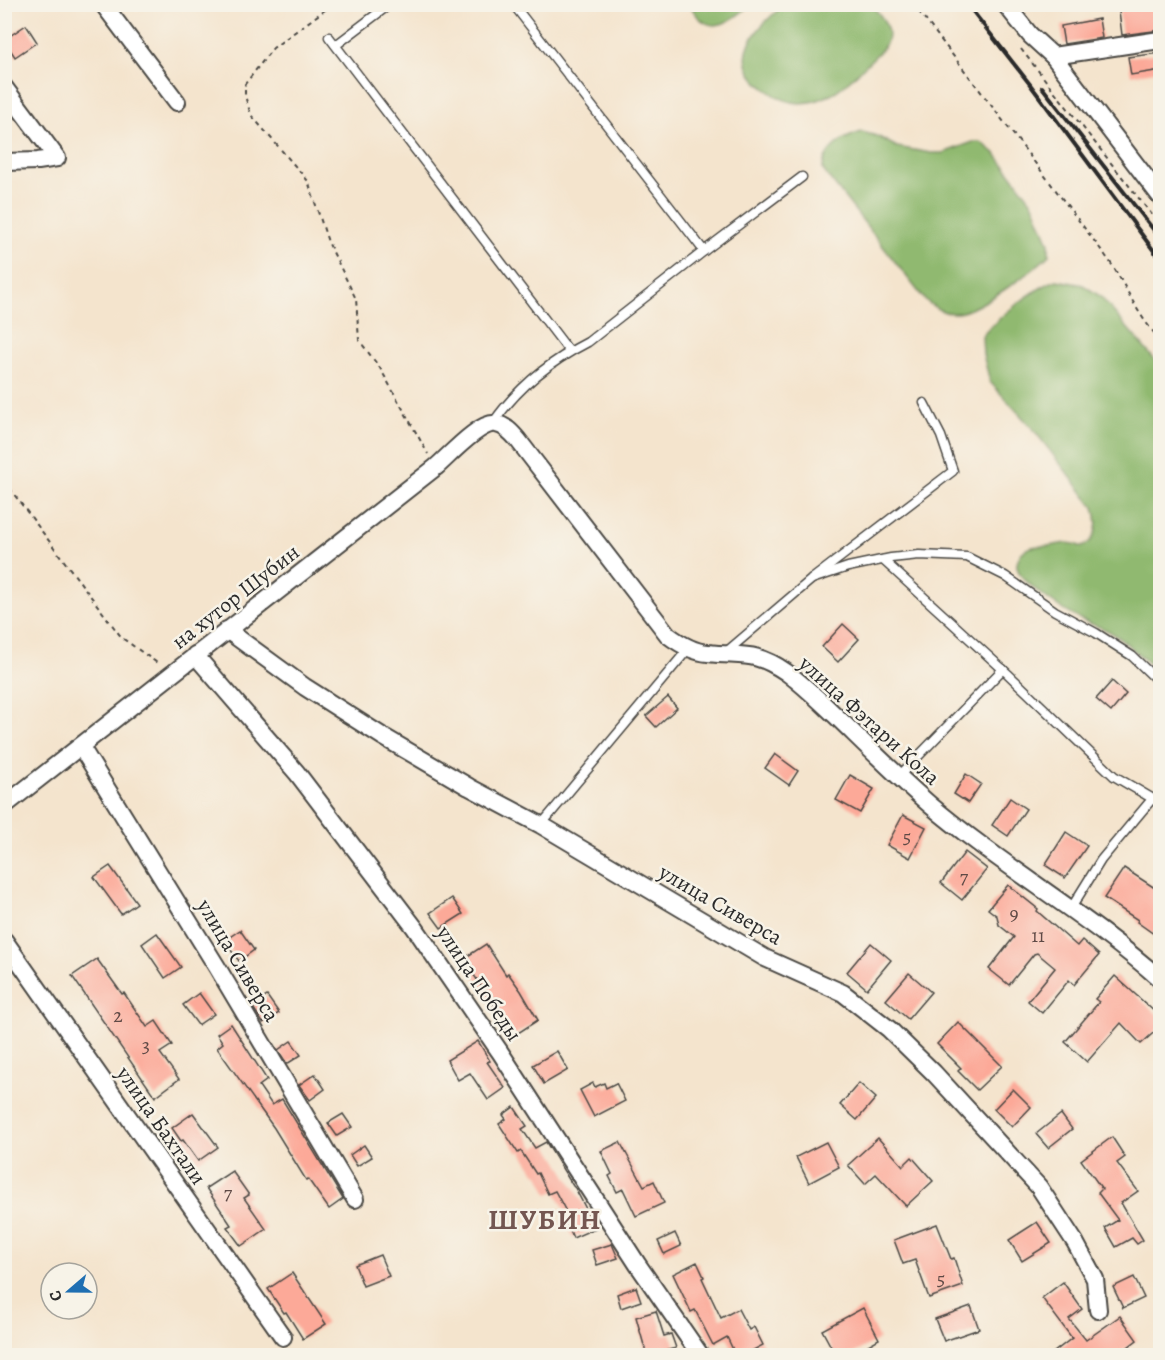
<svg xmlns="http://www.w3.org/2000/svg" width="1165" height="1360" font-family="Alegreya,serif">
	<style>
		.forest { fill: #90b96f; stroke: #5e724d; stroke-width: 1.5 }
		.building { fill: #fca998 }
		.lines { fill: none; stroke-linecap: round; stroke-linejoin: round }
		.lane-casing { stroke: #494743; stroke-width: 11 }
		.street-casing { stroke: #494743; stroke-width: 20 }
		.path { stroke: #494743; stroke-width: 2; stroke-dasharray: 4.5 4.5; stroke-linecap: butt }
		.lane { stroke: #fff; stroke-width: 8 }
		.street { stroke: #fff; stroke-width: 16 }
		.rail { stroke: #2b2b2b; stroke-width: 4 }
		.labels { text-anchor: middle; stroke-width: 5; stroke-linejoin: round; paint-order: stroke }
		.number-label { font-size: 20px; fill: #5f4a46 }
		.street-label { font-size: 22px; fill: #2b2b2b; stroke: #f7f3e8 }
		.district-label { font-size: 28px; font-weight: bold; letter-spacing: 1.5px; fill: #745751; stroke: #f7f3e8 }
	</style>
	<rect width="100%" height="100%" fill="#f7f3e8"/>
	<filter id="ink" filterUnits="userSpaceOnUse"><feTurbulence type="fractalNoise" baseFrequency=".0167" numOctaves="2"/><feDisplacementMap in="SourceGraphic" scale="12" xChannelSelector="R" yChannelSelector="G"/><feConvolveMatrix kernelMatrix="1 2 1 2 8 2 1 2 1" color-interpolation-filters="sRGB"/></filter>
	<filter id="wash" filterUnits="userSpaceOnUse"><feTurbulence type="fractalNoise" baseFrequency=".008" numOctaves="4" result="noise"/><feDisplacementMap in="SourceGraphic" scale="24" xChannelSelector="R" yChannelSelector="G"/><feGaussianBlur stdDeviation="1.35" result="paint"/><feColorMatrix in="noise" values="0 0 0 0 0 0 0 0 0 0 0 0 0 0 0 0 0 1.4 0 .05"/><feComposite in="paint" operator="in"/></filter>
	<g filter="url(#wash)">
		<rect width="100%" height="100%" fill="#f4e4cd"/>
		<g class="forest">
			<path d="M690,5H751C728,23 708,39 690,5Z"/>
			<path d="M784,5H871C880,14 891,26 887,41C884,49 875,56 869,62C850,81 829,103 800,103C788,103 775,96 766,89C725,59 756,28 784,5Z"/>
			<path d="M862,132L877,136L897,147L931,153H943L973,142H981L996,154L1032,202L1049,243V255C1033,271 976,313 955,313C943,314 934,307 925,300L823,170C822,149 844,137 862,132Z"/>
			<path d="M1057,280L1083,285L1100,296L1160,366V674C1144,660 1130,644 1112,633C1103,627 1092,625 1082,620C1067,613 1024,585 1018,570C1016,565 1017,561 1019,557C1024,546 1036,546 1047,546C1061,545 1068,540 1082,547C1098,540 1099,523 1094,507L1033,429L990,382L983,354L982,336C998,318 1034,288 1057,280Z"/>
		</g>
		<g id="blocks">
			<g class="building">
				<polygon points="1118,4 1161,4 1161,30 1122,35"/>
				<polygon points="1099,19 1102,38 1064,44 1061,26"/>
				<polygon points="26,25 37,42 15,57 4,40"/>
				<polygon points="1161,53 1161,70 1131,75 1128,57"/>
				<polygon points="843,624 859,639 838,662 822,647"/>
				<polygon points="1112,681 1126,694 1111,712 1096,699"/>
				<polygon points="668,697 677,708 656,727 646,716"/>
				<polygon points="775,754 798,771 789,785 765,768"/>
				<polygon points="966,774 981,784 968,803 954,794"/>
				<polygon points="850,775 874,789 860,813 836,800"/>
				<polygon points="1010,798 1026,809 1008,836 992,825"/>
				<polygon points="903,815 926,827 910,858 887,845"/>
				<polygon points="1066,832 1087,846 1065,878 1045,865"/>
				<polygon points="965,852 987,869 962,900 941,883"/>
				<polygon points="110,866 137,903 121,914 94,877"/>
				<polygon points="1124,868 1161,892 1161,939 1137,922 1138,920 1104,898"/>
				<polygon points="1008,885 1038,909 1037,911 1077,946 1082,940 1099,955 1074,985 1069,980 1042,1013 1028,1001 1055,968 1037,953 1034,954 1009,985 989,969 1014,937 999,925 997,916 988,909"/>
				<polygon points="452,898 463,914 441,928 430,913"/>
				<polygon points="240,930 254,950 239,961 224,941"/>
				<polygon points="157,933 181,967 165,978 142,944"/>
				<polygon points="871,943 891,960 867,989 847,972"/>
				<polygon points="486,944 506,975 508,973 521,991 538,1020 512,1037 498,1016 501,1015 463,959"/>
				<polygon points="97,959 122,994 124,993 147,1027 156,1021 172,1045 160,1053 179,1079 155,1097 72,976"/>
				<polygon points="909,973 931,992 908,1019 886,1000"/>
				<polygon points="1115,976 1157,1014 1161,1018 1161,1026 1141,1044 1121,1023 1087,1062 1065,1042 1099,1002 1095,999"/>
				<polygon points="199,993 214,1014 198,1025 183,1005"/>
				<polygon points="267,996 279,1013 263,1023 252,1006"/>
				<polygon points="958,1022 1002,1066 977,1090 958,1071 961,1068 937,1044"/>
				<polygon points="231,1024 267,1080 259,1086 272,1105 282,1099 343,1199 329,1209 308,1179 306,1180 274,1128 217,1048 223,1043 217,1034"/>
				<polygon points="291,1041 301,1055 287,1064 278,1050"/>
				<polygon points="478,1041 490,1061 487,1062 505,1088 488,1100 470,1073 458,1080 447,1060"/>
				<polygon points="557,1051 568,1070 544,1084 533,1065"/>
				<polygon points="315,1074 325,1089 310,1100 299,1085"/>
				<polygon points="593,1083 595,1087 604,1083 606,1088 616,1083 625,1101 594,1117 580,1090"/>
				<polygon points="859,1083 876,1098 857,1120 840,1105"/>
				<polygon points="1013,1089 1031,1107 1012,1127 994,1109"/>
				<polygon points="514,1107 527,1126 522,1129 535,1148 546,1142 573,1186 575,1188 596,1228 573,1238 566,1221 570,1219 555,1191 548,1194 538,1173 536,1174 521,1151 518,1153 499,1124 506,1119 503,1115"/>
				<polygon points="193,1113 218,1147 198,1161 183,1140 181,1141 172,1128"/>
				<polygon points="343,1114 352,1127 337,1136 328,1123"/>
				<polygon points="1061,1114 1072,1129 1048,1148 1036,1134"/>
				<polygon points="1112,1137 1125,1157 1117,1163 1138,1191 1121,1203 1143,1240 1137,1244 1132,1238 1116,1247 1105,1228 1118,1220 1098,1193 1102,1189 1081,1160"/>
				<polygon points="878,1138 903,1166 912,1157 933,1181 906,1206 876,1174 865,1184 848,1165"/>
				<polygon points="620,1142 644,1186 654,1181 664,1203 636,1216 623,1189 617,1192 609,1176 612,1174 601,1151"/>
				<polygon points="826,1142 839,1167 809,1183 796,1157"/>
				<polygon points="364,1145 372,1157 357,1166 350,1155"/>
				<polygon points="232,1171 249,1195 244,1198 266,1229 241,1246 227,1227 231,1225 206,1188"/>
				<polygon points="1037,1222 1051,1243 1022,1261 1009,1240"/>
				<polygon points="937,1224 951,1259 954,1258 963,1286 929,1298 915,1260 903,1264 894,1240"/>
				<polygon points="675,1233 681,1246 664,1254 658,1241"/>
				<polygon points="612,1244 618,1258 597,1265 592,1250"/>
				<polygon points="380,1255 389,1276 363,1286 355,1265"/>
				<polygon points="697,1262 704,1277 702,1278 721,1318 738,1309 749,1330 754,1327 763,1345 742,1356 736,1356 727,1337 713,1345 695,1310 691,1312 673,1274"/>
				<polygon points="292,1273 326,1324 303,1339 286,1312 284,1313 268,1289"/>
				<polygon points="1134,1277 1144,1298 1123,1308 1113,1287"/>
				<polygon points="1063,1282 1082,1309 1069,1319 1086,1340 1120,1316 1137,1340 1116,1356 1049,1356 1072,1338 1042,1298"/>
				<polygon points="636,1287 641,1301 621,1308 617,1294"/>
				<polygon points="971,1306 979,1329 944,1341 935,1319"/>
				<polygon points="863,1308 879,1339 849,1356 836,1356 822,1330"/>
				<polygon points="656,1311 664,1336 671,1334 676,1348 647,1356 636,1317"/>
			</g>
		</g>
	</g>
	<g filter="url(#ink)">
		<use href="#blocks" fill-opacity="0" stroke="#494743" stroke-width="1.5"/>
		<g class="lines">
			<defs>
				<g id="lane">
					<polyline points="513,4 704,251"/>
					<polyline points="329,37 569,351"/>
					<polyline points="336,45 390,4"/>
					<path d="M493,423C517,388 551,361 588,342L704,251L802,177"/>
					<polyline points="883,560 1008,674 1114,776 1160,803"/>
					<polyline points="812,579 848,567 891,558 919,555 967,557 1005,576 1055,611 1096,633 1132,656 1160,683"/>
					<polyline points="725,653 812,579 953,471 941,436 924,403"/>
					<polyline points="899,776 1003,669"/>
					<polyline points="541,825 689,648"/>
					<polyline points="1070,910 1101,860 1152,799"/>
				</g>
				<g id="street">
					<polyline points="103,4 177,102"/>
					<polyline points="1005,4 1030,35 1053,56 1160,196"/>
					<polyline points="1053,56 1160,40"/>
					<polyline points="4,87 57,158 38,161 4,162"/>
					<polyline points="227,630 305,687 382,736 469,787 541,825 765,958 843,993 889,1029 934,1073 1039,1187 1075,1242 1095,1279 1098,1310"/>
					<polyline points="195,655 297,773 415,928 500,1052 638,1265 701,1356"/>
					<polyline points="81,747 217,967 355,1199"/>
					<path d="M4,806L436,467C448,457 480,421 496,424C505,425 512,433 518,440L668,635C680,644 693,652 708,653C742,657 754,650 786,672C804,685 820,701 837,717C867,746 897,776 929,804C1003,867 1088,915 1160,979"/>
					<polyline points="4,940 283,1337"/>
				</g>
			</defs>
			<use href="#lane" class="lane-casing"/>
			<use href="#street" class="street-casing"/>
			<g class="path">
				<polyline points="333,4 273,48 245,84 245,96 251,115 308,181 328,242 356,299 359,340 380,368 428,454"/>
				<path d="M913,4C978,87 1041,171 1105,255C1126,283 1135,314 1160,339"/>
				<polyline points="1021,49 1160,225"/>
				<polyline points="4,481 122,638 160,665"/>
			</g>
			<use href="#lane" class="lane"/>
			<use href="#street" class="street"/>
			<g class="rail">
				<polyline points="967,4 1029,83 1160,259"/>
				<polyline points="1042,87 1160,238"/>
			</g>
		</g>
	</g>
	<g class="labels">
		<g class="number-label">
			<text x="907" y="843">5</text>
			<text x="964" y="883">7</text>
			<text x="1014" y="920">9</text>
			<text x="1038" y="942">11</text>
			<text x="118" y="1022">2</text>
			<text x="146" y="1052">3</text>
			<text x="228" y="1199">7</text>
			<text x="941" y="1285">5</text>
		</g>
		<g class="street-label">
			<text transform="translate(235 596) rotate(-38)" y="8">на хутор Шубин</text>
			<text transform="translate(870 720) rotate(42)" y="8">улица Фэтари Кола</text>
			<text transform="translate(721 904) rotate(30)" y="8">улица Сиверса</text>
			<text transform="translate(239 960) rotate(59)" y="8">улица Сиверса</text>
			<text transform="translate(480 983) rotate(56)" y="8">улица Победы</text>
			<text transform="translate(162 1125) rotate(55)" y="8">улица Бахтали</text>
		</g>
		<g class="district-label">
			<text x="545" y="1229">ШУБИН</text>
		</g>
	</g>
	<rect width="1165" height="1360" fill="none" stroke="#f7f3e8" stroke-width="24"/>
	<g transform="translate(69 1291) rotate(250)"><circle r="28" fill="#f7f3e8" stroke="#a5a39c" stroke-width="1.5"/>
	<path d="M0-4.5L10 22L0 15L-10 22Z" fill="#1f6fb2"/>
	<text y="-9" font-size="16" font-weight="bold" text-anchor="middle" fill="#2b2b2b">С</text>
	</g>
</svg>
